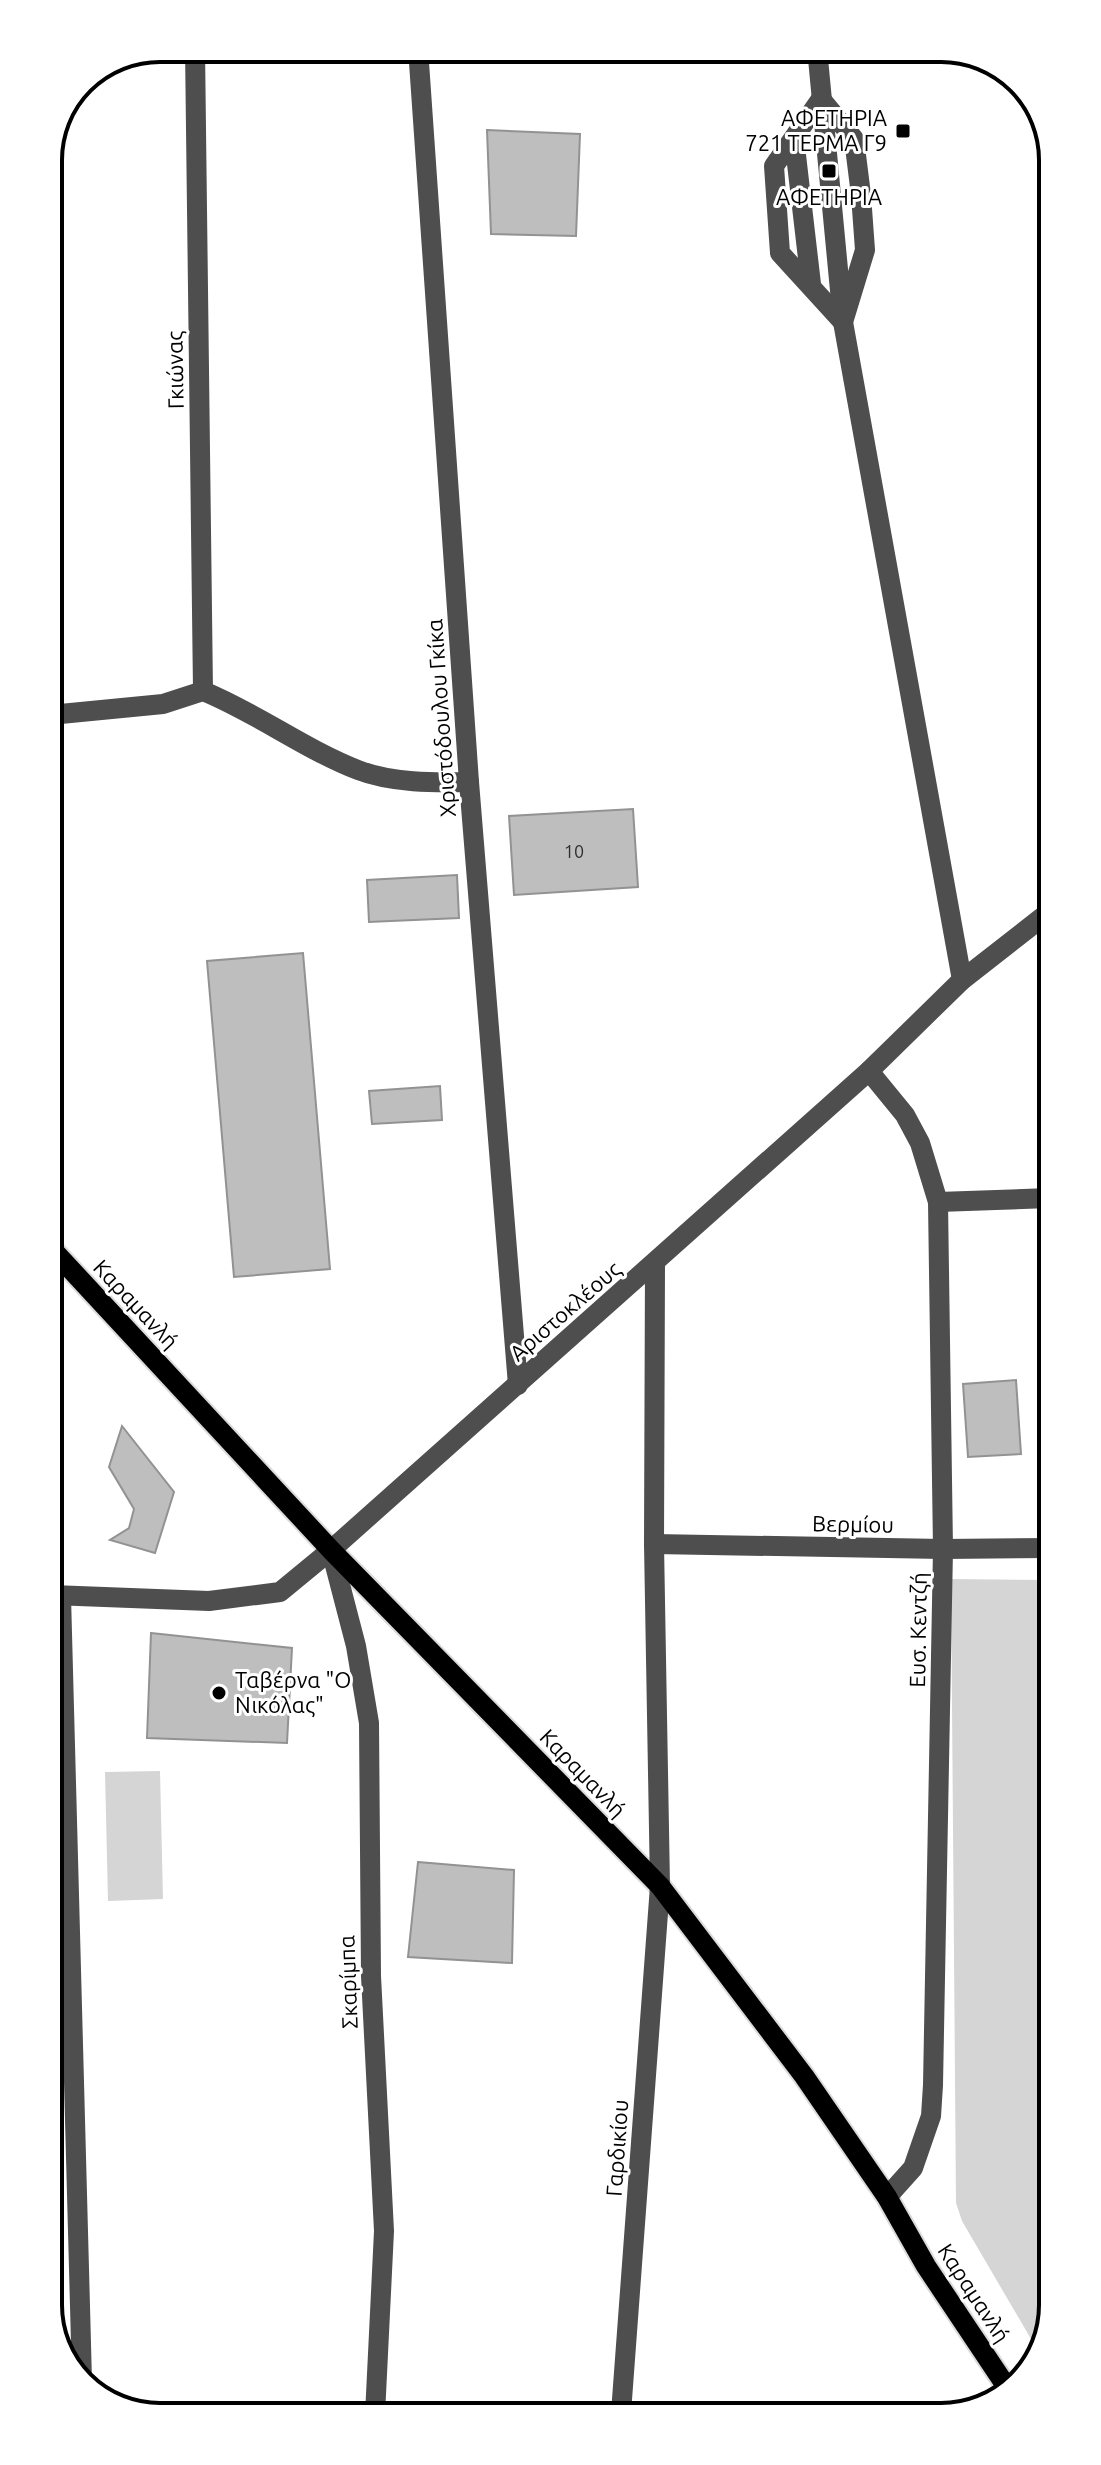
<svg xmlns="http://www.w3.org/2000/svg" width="1101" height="2465" font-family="Ubuntu,sans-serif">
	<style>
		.green { fill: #d5d5d5 }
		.building { fill: #bebebe; stroke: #929292; stroke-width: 2 }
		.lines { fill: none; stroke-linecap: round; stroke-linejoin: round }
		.major-casing { stroke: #dbdbdb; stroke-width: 24 }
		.minor { stroke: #4e4e4e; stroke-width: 20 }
		.major { stroke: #000; stroke-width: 20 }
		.poi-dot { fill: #000; stroke: #fff; stroke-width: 3 }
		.labels { text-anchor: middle; stroke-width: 6; stroke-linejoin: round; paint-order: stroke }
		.number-label { font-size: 18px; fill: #303030 }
		.poi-label { font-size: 22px; fill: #000; stroke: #fff; text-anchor: end }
		.street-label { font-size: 22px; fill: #000; stroke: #fff }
		.rim { fill: none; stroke: #000; stroke-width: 4 }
	</style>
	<rect width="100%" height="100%" fill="#fff"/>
	<g class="green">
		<polygon points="951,1579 1051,1580 1053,2306 1038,2351 962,2221 956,2203"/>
		<polygon points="160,1771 163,1899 108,1901 105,1772"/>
	</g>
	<g class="building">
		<polygon points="487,130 580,134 576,236 491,234"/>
		<polygon points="633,809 638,887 514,895 509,816"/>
		<polygon points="457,875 459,918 369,922 367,880"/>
		<polygon points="303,953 330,1269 234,1277 207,961"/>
		<polygon points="440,1086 442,1120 372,1124 369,1091"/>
		<polygon points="1041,1317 1050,1317 1051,1416 1039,1416"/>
		<polygon points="1016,1380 1021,1454 968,1457 963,1384"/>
		<polygon points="122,1426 174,1492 155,1553 110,1540 129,1528 134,1509 109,1467"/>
		<polygon points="151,1633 292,1648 287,1743 147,1738"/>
		<polygon points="418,1862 514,1870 512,1963 408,1957"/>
	</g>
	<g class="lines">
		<defs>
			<polyline id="major" points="51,1248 331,1550 660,1886 804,2076 887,2197 926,2266 1008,2389"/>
		</defs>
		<use href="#major" class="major-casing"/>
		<g class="minor">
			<polyline points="195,48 203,691"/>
			<polyline points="418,48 469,782 518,1385"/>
			<polyline points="752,48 761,48"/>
			<polyline points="817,48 843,322 962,980"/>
			<polygon points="821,99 854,139 861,195 865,250 843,322 780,253 774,166"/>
			<polyline points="794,138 811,284"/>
			<polyline points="48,158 49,152"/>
			<path d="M50,715L163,704L203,691C257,713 304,749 358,770C391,783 435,783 469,782"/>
			<polyline points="869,1071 905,1115 920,1143 938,1202 943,1549 933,2085 931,2116 913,2168 887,2197"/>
			<polyline points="938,1202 1050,1198"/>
			<polyline points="654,1544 943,1549 1051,1548"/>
			<polyline points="331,1550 356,1646 369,1723 371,1976 384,2231 375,2415"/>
			<polyline points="52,1595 209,1601 280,1592 331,1550 869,1071 962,980 1049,912"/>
			<polyline points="61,1596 82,2381"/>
			<polyline points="621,2413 660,1886 654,1544 655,1264"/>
		</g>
		<use href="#major" class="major"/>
	</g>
	<g class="poi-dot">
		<rect x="895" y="123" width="16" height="16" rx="4"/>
		<rect x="821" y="163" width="16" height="16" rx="4"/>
		<circle cx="219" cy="1693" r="8"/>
	</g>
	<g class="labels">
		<g class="number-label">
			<text x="574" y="858">10</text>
		</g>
		<g class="poi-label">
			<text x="887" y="126">ΑΦΕΤΗΡΙΑ<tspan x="887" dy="25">721 ΤΕΡΜΑ Γ9</tspan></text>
			<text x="829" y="205" text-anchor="middle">ΑΦΕΤΗΡΙΑ</text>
			<text x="235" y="1688" text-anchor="start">Ταβέρνα "Ο<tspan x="235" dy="25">Νικόλας"</tspan></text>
		</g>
		<g class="street-label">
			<text transform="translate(175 370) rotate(-91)" y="8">Γκιώνας</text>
			<text transform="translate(441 718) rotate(-94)" y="8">Χριστόδουλου Γκίκα</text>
			<text transform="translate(136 1304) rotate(47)" y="8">Καραμανλή</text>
			<text transform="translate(565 1311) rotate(-41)" y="8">Αριστοκλέους</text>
			<text transform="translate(853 1524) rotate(1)" y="8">Βερμίου</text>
			<text transform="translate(918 1630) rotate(-89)" y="8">Ευσ. Κεντζή</text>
			<text transform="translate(583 1773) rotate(46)" y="8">Καραμανλή</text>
			<text transform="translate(348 1982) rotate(-92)" y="8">Σκαρίμπα</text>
			<text transform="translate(617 2148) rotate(-86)" y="8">Γαρδικίου</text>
			<text transform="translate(974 2293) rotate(57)" y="8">Καραμανλή</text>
		</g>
	</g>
	<path d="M0 0H1101V2465H0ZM160 62H941A98 98 0 0 1 1039 160V2305A98 98 0 0 1 941 2403H160A98 98 0 0 1 62 2305V160A98 98 0 0 1 160 62Z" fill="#fff" fill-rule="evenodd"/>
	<path class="rim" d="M160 62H941A98 98 0 0 1 1039 160V2305A98 98 0 0 1 941 2403H160A98 98 0 0 1 62 2305V160A98 98 0 0 1 160 62Z"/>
</svg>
